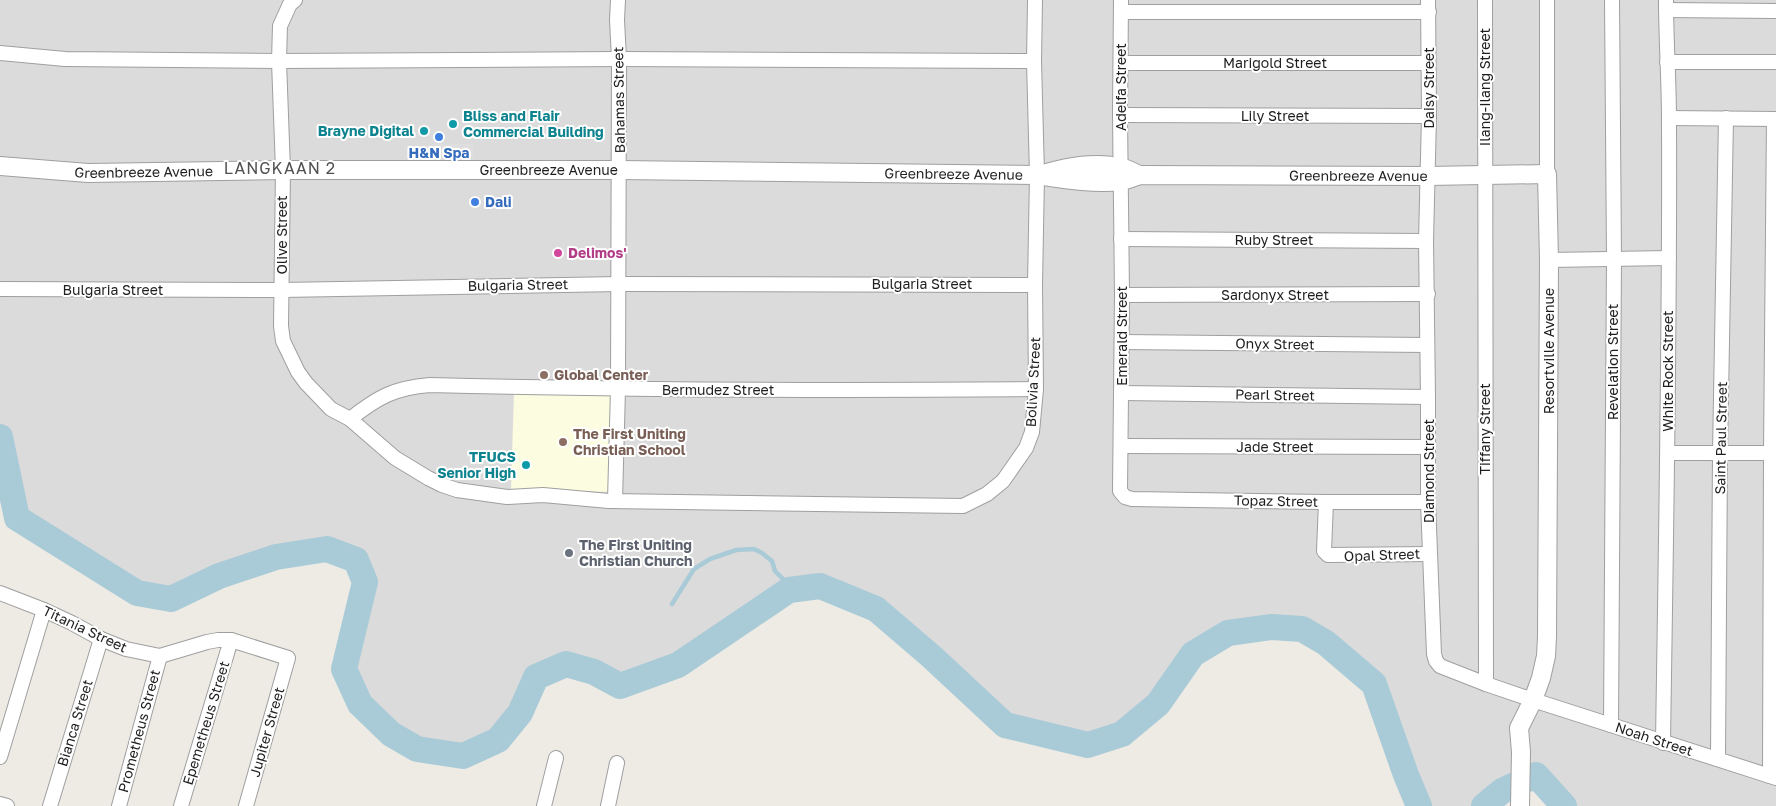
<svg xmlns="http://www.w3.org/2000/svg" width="1776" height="806" font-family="'Golos Text',sans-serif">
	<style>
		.residential { fill: #dcdbdb }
		.education { fill: #fbfce0 }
		.parking { fill: #dedede }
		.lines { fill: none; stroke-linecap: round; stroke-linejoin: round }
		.stream { stroke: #a9cbd7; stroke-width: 4.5 }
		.river { stroke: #a9cbd7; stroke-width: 26 }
		.minor-casing { stroke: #9f9f9f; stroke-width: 16 }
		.tertiary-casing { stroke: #9f9f9f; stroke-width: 20 }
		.minor { stroke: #fff; stroke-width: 14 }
		.tertiary { stroke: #fff; stroke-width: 18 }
		.culture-dot { fill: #0f9aa8; stroke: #fff; stroke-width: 2 }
		.shop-dot { fill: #3f7fe0; stroke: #fff; stroke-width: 2 }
		.hotel-dot { fill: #d1479c; stroke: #fff; stroke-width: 2 }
		.education-dot { fill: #8d6e63; stroke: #fff; stroke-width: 2 }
		.worship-dot { fill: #6b7280; stroke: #fff; stroke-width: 2 }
		.labels { text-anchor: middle; stroke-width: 4; stroke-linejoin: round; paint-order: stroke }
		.street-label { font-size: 14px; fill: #1e1e1e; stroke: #fff }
		.culture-label { font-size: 14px; font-weight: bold; fill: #0d838f; stroke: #fff; text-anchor: end }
		.shop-label { font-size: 14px; font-weight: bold; fill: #366cbe; stroke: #fff }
		.hotel-label { font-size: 14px; font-weight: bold; fill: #b23c85; stroke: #fff; text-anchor: start }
		.education-label { font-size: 14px; font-weight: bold; fill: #785e54; stroke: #fff; text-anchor: start }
		.worship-label { font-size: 14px; font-weight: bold; fill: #5b616d; stroke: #fff; text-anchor: start }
		.quarter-label { font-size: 16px; letter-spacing: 1px; fill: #515151; stroke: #fff }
	</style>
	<rect width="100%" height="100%" fill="#eeebe5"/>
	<polygon class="residential" points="0,0 1776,0 1776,806 1564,806 1536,775 1502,791 1484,806 1419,806 1406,775 1374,684 1326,643 1302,629 1272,627 1228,633 1193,654 1158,704 1122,734 1088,745 1005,725 932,657 876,610 820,586 789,590 678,665 620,686 594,672 566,664 536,677 520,713 498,740 463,756 417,749 391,734 360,704 344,669 365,582 356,560 327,549 276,557 219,576 171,599 137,593 17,518 0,437"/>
	<polygon class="education" points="514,392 615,395 611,492 511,489"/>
	<rect class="parking" x="433" y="144" width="40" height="13"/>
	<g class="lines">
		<polyline class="stream" points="672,604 694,569 710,559 736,550 754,549 762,553 772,561 775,571 784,580 803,588"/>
		<g class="river">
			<polyline points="0,437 17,518 137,593 171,599 219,576 276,557 327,549 356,560 365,582 344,669 360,704 391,734 417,749 463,756 498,740 520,713 536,677 566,664 594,672 620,686 678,665 789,590 820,586 876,609 932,657 1005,725 1088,745 1122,734 1158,704 1193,654 1228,633 1272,627 1302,629 1326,643 1374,684 1406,775 1419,806"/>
			<polyline points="1484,806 1502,791 1536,775 1564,806"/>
		</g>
		<defs>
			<g id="minor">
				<polyline points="295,0 290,4 280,26 279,61 283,170 281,326 283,341 298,372 306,383 331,409 350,419 395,458 428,478 442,485 457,490 507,497 543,495 609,501 963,506 987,494 1003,481 1026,448 1032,432 1036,389 1035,285 1037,175 1034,61 1035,0"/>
				<polyline points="1121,0 1120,115 1122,295 1120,491 1125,497 1132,499 1326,502 1428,502"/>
				<polyline points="1428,0 1429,116 1426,241 1428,397 1428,502 1434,654 1436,661 1440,666 1486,684 1533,700 1776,778"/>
				<polyline points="1485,0 1486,684"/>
				<polyline points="1547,0 1547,174"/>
				<polyline points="1666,10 1776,11"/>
				<polyline points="1122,12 1429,12"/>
				<polyline points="0,53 65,59 279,61 619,59 1034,61"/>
				<polyline points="1667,62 1776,62"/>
				<polyline points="1121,63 1428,63"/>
				<polyline points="1120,115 1429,116"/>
				<polyline points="1669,118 1776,119"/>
				<polyline points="1121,239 1426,241"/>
				<polyline points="1549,260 1669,258"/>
				<polyline points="0,289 282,290 619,284 1035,285"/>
				<polyline points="1122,295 1428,294"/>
				<polyline points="1122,342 1427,345"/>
				<polyline points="1122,393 1428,397"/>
				<path d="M350,419C378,397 394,388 430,385C632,390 834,391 1036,389"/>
				<polyline points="1121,446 1428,447"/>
				<polyline points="1668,453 1776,453"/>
				<polyline points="615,500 618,389 619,59 617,20 618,0"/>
				<polyline points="1326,502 1324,551 1328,555 1430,554"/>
				<polyline points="0,593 44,610 72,623 101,639 126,649 160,656 207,642 218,640 231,640 288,658 246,806"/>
				<polyline points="1611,725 1614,258 1612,0"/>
				<path d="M1663,743C1666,535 1670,328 1669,121C1669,80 1666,40 1666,0"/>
				<polyline points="0,757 44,610"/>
				<polyline points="1718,759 1720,453 1726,118"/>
				<polyline points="1770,776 1771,453 1774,119"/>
				<polyline points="0,804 7,806"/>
				<polyline points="50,806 101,639"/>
				<polyline points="119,806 160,656"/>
				<polyline points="181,806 231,640"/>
				<polyline points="544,806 556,758"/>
				<polyline points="608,806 617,763"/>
			</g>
			<g id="tertiary">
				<path id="s1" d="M0,166L88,173L283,170H619L1037,175C1064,179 1093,184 1121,181C1127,180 1134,177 1140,175L1428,176L1547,174L1549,260L1547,637L1546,656L1541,678L1533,700L1519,728L1521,752L1520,806"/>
				<path d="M1043,174C1068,167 1096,161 1122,168C1128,169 1134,173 1140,175"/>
			</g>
		</defs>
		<use href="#minor" class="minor-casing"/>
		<use href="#tertiary" class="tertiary-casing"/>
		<use href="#minor" class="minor"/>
		<use href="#tertiary" class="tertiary"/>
	</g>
	<g class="culture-dot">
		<circle cx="453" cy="124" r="5"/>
		<circle cx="424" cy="131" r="5"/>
		<circle cx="526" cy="465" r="5"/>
	</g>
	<g class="shop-dot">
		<circle cx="439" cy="137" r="5"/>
		<circle cx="475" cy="202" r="5"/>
	</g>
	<circle class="hotel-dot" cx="558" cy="253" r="5"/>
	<g class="education-dot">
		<circle cx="544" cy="375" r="5"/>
		<circle cx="563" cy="442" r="5"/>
	</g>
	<circle class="worship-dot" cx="569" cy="553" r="5"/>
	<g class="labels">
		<g class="street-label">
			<text x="1275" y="68">Marigold Street</text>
			<text transform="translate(1121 87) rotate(-90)" y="5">Adelfa Street</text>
			<text transform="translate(1485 87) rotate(-90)" y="5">Ilang-Ilang Street</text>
			<text transform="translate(1429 88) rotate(-90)" y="5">Daisy Street</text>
			<text transform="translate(619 100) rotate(-91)" y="5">Bahamas Street</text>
			<text x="1275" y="121">Lily Street</text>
			<text dy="5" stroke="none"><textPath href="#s1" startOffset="549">Greenbreeze Avenue</textPath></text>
			<text dy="5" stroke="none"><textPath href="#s1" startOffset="144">Greenbreeze Avenue</textPath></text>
			<text dy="5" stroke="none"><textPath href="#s1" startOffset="954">Greenbreeze Avenue</textPath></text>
			<text dy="5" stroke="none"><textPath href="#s1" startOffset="1360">Greenbreeze Avenue</textPath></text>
			<text transform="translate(282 235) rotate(-90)" y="5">Olive Street</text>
			<text x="1274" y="245">Ruby Street</text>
			<text x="922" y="289">Bulgaria Street</text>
			<text transform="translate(518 285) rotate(-1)" y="5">Bulgaria Street</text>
			<text x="113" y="295">Bulgaria Street</text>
			<text x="1275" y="300">Sardonyx Street</text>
			<text transform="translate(1122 336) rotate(-90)" y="5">Emerald Street</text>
			<text transform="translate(1275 344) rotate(1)" y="5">Onyx Street</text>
			<text transform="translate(1549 351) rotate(-90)" y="5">Resortville Avenue</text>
			<text transform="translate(1613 362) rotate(-90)" y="5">Revelation Street</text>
			<text transform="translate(1668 371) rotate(-90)" y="5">White Rock Street</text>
			<text transform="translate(1033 382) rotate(-87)" y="5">Bolivia Street</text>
			<text x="718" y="395">Bermudez Street</text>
			<text transform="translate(1275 395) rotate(1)" y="5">Pearl Street</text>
			<text transform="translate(1485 429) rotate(-90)" y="5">Tiffany Street</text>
			<text transform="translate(1721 438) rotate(-89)" y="5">Saint Paul Street</text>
			<text x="1275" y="452">Jade Street</text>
			<text transform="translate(1429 471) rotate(-90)" y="5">Diamond Street</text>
			<text transform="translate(1276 501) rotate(1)" y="5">Topaz Street</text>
			<text transform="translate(1382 555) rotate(-2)" y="5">Opal Street</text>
			<text transform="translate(85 629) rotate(25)" y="5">Titania Street</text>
			<text transform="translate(75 723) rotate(-73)" y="5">Bianca Street</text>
			<text transform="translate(206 723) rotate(-73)" y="5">Epemetheus Street</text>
			<text transform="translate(139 731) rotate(-75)" y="5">Prometheus Street</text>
			<text transform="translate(267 732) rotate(-74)" y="5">Jupiter Street</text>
			<text transform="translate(1654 739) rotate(18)" y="5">Noah Street</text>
		</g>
		<g class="culture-label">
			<text x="463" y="121" text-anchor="start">Bliss and Flair<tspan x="463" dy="16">Commercial Building</tspan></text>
			<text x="414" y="136">Brayne Digital</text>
			<text x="516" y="462">TFUCS<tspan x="516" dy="16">Senior High</tspan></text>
		</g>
		<g class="shop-label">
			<text x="439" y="158">H&amp;N Spa</text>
			<text x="485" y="207" text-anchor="start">Dali</text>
		</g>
		<g class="hotel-label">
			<text x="568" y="258">Delimos'</text>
		</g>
		<g class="education-label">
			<text x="554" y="380">Global Center</text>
			<text x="573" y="439">The First Uniting<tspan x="573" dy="16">Christian School</tspan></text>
		</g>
		<g class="worship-label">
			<text x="579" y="550">The First Uniting<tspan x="579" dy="16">Christian Church</tspan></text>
		</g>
		<g class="quarter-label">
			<text x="280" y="174">LANGKAAN 2</text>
		</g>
	</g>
</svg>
